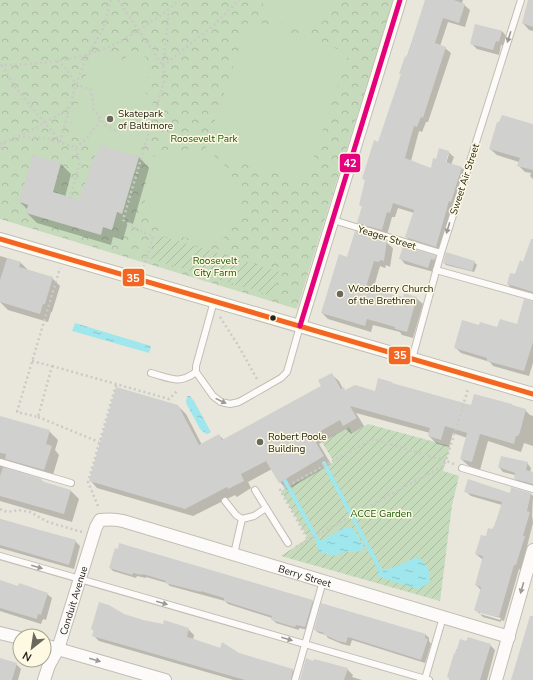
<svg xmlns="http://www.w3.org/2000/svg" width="533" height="680" font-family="'Nunito Sans',sans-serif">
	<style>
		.forest { fill: url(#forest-crowns) }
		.garden { fill: url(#garden-furrows) }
		.pitch { fill: #c6dabc }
		.water { fill: url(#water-ripples) }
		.shadow { fill: #0003; fill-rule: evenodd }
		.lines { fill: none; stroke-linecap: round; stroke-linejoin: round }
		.stream { stroke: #a0e6ed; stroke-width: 4 }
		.building { fill: #d0d0cf }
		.lane-casing { stroke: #c0beb4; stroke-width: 8 }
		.street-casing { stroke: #c0beb4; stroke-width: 14 }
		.path { stroke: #cacac6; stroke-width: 2.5; stroke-dasharray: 2 3; stroke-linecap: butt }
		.lane { stroke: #fcfbfa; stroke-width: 6 }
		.street { stroke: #fcfbfa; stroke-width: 12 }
		.bus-1-casing { stroke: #fdf9e2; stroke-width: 8 }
		.bus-2-casing { stroke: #fdf9e2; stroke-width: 8 }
		.bus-1 { stroke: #f26522; stroke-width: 5 }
		.bus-2 { stroke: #e5007d; stroke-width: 5 }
		.oneway { fill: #9b9a96 }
		.poi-dot { fill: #6a685e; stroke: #fdf9e2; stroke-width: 1.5 }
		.bus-dot { fill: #25241b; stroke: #fdf9e2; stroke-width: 1.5 }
		.labels { text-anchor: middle; stroke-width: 3; stroke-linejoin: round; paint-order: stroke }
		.poi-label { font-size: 10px; fill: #25241b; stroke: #fdf9e2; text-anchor: start }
		.park-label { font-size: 10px; fill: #165704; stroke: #fdf9e2 }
		.street-label { font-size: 10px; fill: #25241b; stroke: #fdf9e2 }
		.line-badge { stroke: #fdf9e2; stroke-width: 1.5 }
		.badge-label { font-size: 11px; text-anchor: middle; font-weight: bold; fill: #fff }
	</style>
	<defs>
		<pattern id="forest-crowns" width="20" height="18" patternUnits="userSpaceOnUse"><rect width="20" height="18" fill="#c6dabc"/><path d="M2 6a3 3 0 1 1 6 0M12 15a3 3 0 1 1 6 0" fill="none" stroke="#aabba1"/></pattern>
		<pattern id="garden-furrows" width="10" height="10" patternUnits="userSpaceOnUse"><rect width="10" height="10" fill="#c6dabc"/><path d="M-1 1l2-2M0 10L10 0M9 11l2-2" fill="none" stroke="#aabba1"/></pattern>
		<pattern id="water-ripples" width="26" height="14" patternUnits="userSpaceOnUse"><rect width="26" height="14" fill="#a0e6ed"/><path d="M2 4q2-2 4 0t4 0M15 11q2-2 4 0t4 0" fill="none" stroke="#8ac5cb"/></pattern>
	</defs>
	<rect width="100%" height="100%" fill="#e9e7db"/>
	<polygon class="forest" points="0,0 393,0 297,309 0,219"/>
	<g class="garden">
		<polygon points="158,235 280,272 273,296 151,259"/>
		<polygon points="368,424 450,446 443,471 459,476 452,505 440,601 281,556 308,538 281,491 334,462 322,442 349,427 352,433"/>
	</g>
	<g class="pitch">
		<path d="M261,0H336C332,9 328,19 319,25C297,40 271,20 261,0Z"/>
		<polygon points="249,19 349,53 305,183 205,150"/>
		<polygon points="132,53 146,57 150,69 144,92 150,96 153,103 137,156 68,135 89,66 104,54 122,60"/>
		<path d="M197,148C201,150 205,151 209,153C227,162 244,189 239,210C236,222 227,233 220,243L168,235L162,227L156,226L145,203V190L151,157L183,150Z"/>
	</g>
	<g class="water">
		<polygon points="75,323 151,346 149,353 72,331"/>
		<polygon points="187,396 190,396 194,401 211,432 208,434 206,434 200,429 186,403"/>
		<polygon points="346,527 351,527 355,531 364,547 363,550 356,552 346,552 333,556 319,552 316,543 318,541 322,540"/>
		<path d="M417,557C428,563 430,570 430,582L419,589L388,580L378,576V572L394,567Z"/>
	</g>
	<g class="shadow">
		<path d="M426,0H463L462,3L470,10L465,27L448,22L440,46L445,48L451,53L428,122H426L422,132L419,131L411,161L431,169L436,160L448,152L454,157L451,165L461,167L466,173L441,251L412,242L406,237L414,213L398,208L395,217H392L387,235L363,228L358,222L363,207L360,205L366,181L363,178L379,143L402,75L401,74ZM447,154H449L445,167L444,166Z"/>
		<polygon points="530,0 533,0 533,31 529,30 523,23"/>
		<polygon points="476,25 502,31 507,37 505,46 501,45 499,55 477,49 471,43"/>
		<polygon points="533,125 533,179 530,176 531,173 525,172 518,165 519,162 497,155 490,149"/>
		<polygon points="34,156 61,164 71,174 65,197 80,201 139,157 149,168 133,224 128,222 123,240 113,237 111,245 37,223 27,213 28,210 20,202"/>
		<polygon points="386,242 393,248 390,267 386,265 385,268 380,266 373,290 403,299 416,298 423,304 413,338 402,335 400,332 373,325 371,332 328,319 322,313 348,259"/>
		<polygon points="533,245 533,296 513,290 508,284 516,276"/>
		<polygon points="0,256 20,262 28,270 52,278 60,286 52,312 51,312 48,322 8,310 0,302"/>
		<polygon points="435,257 440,262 434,272 405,264 400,258"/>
		<polygon points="474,262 477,265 474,272 446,265 444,263"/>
		<polygon points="533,302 533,363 529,376 493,366 490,362 461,353 455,347 479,327 497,328 517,325"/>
		<polygon points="331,374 339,381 343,389 346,391 376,392 471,407 525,410 530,415 533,416 533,446 524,443 521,452 488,441 480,470 469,466 461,459 467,438 453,433 449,447 437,444 429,436 430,433 356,413 364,426 351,434 346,429 319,444 331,464 287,490 280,482 272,469 248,482 251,488 237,497 235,495 193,516 97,488 90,480 178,406 186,414 202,445 219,435 224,440 322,386"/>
		<polygon points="0,417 49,431 58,440 55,450 59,455 52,478 10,465 5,467 4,469 41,480 45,484 71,491 79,499 72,522 0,501"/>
		<polygon points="527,463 531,468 530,472 533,473 533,487 519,483 515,478 515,475 503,472 499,467"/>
		<polygon points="512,488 531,494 533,496 532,515 533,523 521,570 519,569 504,621 501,620 501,622 483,617 480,614 500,620 501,618 480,612 480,614 475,610 481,590 476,585 483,560 476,554 486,538 493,530 502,505 471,496 465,491 510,495"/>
		<polygon points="0,519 75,541 80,546 74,569 0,548"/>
		<polygon points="110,568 312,601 316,605 309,630 299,628 299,630 276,623 272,619 272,618 228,604 225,601 170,586 167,583 146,577 146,578 137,576 136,578 113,571"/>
		<polygon points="0,582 47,594 52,598 46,620 43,619 41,624 0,611"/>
		<polygon points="123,615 143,621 188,629 194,635 193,640 293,670 298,675 297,680 234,680 99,641 93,635 95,632 92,629"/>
		<polygon points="315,630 425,634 429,638 429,641 431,644 425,663 352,640 350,646 342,644 328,638 326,635 319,633"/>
		<polygon points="467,642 490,645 495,650 487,680 451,680"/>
		<polygon points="0,659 16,664 21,669 18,680 0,680"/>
		<polygon points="314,662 347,669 353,675 352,677 362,680 301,680"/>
	</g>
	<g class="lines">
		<g class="stream">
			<polyline points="324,463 381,571"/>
			<polyline points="284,479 318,541"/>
		</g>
	</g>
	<g class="building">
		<polygon points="425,0 454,0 465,4 459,23 443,18 435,43 446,47 423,118 421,117 417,127 414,126 405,158 431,168 433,158 436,159 439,148 449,151 446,162 462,167 451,202 449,201 436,247 405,237 414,210 393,203 390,213 387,212 382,230 357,223 362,206 359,205 365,180 362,179 374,140 378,142 401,74 399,74 405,56 407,57"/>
		<polygon points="528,0 533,0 533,27 522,23"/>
		<polygon points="475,24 502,31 499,42 496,41 493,50 470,44"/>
		<polygon points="502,115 533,124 533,170 517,166 520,158 489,149 497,122 499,122"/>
		<polygon points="100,145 139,157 122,214 117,212 112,230 103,227 101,235 26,213 28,205 19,202 33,155 61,163 53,192 79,200 95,155 97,156"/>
		<polygon points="355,231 387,241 384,261 380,260 379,262 374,261 366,287 403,297 404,293 417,297 407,332 395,329 395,327 367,319 365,326 321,313 339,254 347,257"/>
		<polygon points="531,239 533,239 533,292 507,284 510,273 515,274 520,260 523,262"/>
		<polygon points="403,246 436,256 434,260 431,259 428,268 399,259"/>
		<polygon points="446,252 475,261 472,271 443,263"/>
		<polygon points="7,258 21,262 19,267 53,277 45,304 43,304 40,314 0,302 0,280"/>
		<polygon points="524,299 533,301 533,342 524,371 487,361 487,358 454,348 462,320 479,325 480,322 497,327 500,319 517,324"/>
		<polygon points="332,373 341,389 344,387 345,390 355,385 375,391 378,378 392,382 392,383 471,405 474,394 512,404 512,405 526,409 525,413 520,432 518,436 516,436 514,444 480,434 472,462 460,459 467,433 445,426 441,440 428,436 430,428 350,406 357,418 343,426 340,420 312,436 324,456 279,483 266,461 241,474 244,481 228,489 227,487 185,509 89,481 116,387 178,405 199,445 219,434 222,440 321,386 318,380"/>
		<polygon points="0,416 50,430 46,444 52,446 44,470 5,459 6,454 0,453"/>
		<polygon points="501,456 528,462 526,470 533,472 533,484 514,479 515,473 498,467"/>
		<polygon points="3,467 42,479 41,481 71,490 64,514 0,496 0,476"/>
		<polygon points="468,479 510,493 511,487 531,493 527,511 530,512 523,536 525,536 516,565 514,565 499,617 496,616 496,617 477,612 477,611 474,610 481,587 475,585 483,556 475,554 481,535 486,536 488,528 492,529 495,525 502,502 464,492"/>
		<polygon points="0,519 76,540 69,565 0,545"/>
		<polygon points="119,543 313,600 305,627 296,625 295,627 291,626 271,620 272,616 224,601 224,598 201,591 201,592 165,583 166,581 143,574 142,575 133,573 132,575 109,568 115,548 118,549"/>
		<polygon points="0,580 18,586 19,583 48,593 41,615 38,614 37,619 0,608"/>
		<polygon points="99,602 109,605 124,614 143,620 163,624 164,620 189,628 187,637 191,638 220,648 222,642 239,653 293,669 291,680 245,680 92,636 94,630 91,629"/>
		<polygon points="321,603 426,634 425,638 428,639 421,660 348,637 346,643 338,641 323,634 324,633 314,630"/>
		<polygon points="530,616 533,616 533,680 511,680"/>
		<polygon points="468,637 491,644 480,680 449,680 449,678 447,677 454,653 455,654 456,649 457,649 460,639 466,641"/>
		<polygon points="0,658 17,663 12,680 0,680"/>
		<polygon points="306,658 313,661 314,659 348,668 344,680 300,680"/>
	</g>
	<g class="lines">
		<defs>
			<g id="lane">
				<polyline points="333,220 441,253"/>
				<polyline points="436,270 533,297"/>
				<polyline points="214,301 196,366 196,372 213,396 221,402 230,404 239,402 281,378 287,372 300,326"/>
				<polyline points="412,359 441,253 521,0"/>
				<path d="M151,373C170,378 179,385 196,372"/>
				<polyline points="0,462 71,483"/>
				<polyline points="462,468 533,489"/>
				<polyline points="255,490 266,508"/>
				<polyline points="225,501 236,515 242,519"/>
				<polyline points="234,554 242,519 254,516 266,508 288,543"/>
				<polyline points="0,556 429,680"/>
				<polyline points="425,679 443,617"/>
				<polyline points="295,680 323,581"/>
			</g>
			<g id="street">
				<polyline points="0,239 533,394"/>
				<polyline points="300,326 400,0"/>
				<polyline points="0,633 20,638"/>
				<polyline points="44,645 165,680"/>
				<path id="s1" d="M44,680L49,665L58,649L96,527L100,520C108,519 115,519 123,521L509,637"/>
				<polyline points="496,680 533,550"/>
			</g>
		</defs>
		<use href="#lane" class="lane-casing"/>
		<use href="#street" class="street-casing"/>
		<g class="path">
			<polyline points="118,0 163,66 165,78 123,220 137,229 153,236 144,266"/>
			<polyline points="57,61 65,67 76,84 91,90 94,110 105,125 115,130 130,126 149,131"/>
			<path d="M0,65C39,65 83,60 119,42C127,38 135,32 142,28C155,19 168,11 179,0"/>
			<polyline points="2,65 14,86 60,141"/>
			<polyline points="163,65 169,11"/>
			<polyline points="163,66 214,25 239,0"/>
			<polyline points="18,137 45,138 75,147 80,162 70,198"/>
			<polyline points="60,142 76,84 88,54 102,31 106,19 111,0"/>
			<path d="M0,144C24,135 47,123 68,108"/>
			<polyline points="0,148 5,142"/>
			<polyline points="76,148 88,137 101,119"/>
			<polyline points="220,317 238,345 258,381"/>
			<polyline points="32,361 52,366 38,417 17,412 60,268"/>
			<polyline points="52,366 169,399 177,391"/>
			<polyline points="38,417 99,442"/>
			<polyline points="454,464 446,461 443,466 308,540 280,490 373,439 446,461 468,389"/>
			<polyline points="98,506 88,482 116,385"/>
			<polyline points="0,509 7,512 19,510 30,512 48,522 82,532"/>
			<polyline points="296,547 308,540"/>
		</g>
		<use href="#lane" class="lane"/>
		<use href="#street" class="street"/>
		<defs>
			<polyline id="bus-1" points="0,239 533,394"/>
			<polyline id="bus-2" points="300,326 400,0"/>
		</defs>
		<use href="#bus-1" class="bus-1-casing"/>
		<use href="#bus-2" class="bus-2-casing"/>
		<use href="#bus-1" class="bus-1"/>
		<use href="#bus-2" class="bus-2"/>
	</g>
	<defs><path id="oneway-solid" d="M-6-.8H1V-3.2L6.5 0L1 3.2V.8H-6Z"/></defs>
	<g class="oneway">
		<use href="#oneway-solid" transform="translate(509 37) rotate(108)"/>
		<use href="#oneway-solid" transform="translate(448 228) rotate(107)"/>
		<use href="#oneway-solid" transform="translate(221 401) rotate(26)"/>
		<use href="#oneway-solid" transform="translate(37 567) rotate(16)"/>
		<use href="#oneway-solid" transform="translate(522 588) rotate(106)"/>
		<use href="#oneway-solid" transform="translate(162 603) rotate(16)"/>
		<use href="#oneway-solid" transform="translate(287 639) rotate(16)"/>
		<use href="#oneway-solid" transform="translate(95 660) rotate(16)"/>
	</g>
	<g class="poi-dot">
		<circle cx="110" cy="119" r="4"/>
		<circle cx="340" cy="294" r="4"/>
		<circle cx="260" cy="442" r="4"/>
	</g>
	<circle class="bus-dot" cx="273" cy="318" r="3.5"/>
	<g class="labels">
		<g class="poi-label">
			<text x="118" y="117">Skatepark<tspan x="118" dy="12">of Baltimore</tspan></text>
			<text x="348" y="292">Woodberry Church<tspan x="348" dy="12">of the Brethren</tspan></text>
			<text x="268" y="440">Robert Poole<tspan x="268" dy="12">Building</tspan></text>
		</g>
		<g class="park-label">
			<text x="204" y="142">Roosevelt Park</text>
			<text x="215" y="264">Roosevelt<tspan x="215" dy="12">City Farm</tspan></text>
			<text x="381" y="517">ACCE Garden</text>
		</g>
		<g class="street-label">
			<text transform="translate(464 179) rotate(-72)" y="4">Sweet Air Street</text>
			<text transform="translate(387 237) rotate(17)" y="4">Yeager Street</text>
			<text dy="4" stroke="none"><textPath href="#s1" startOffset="383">Berry Street</textPath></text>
			<text dy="4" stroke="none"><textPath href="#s1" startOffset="85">Conduit Avenue</textPath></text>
		</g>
	</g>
	<g class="line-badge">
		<rect x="339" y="153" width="22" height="20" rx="4" fill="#e5007d"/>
		<rect x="122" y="268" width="23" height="19" rx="4" fill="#f26522"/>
		<rect x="388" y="346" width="23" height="19" rx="4" fill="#f26522"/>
	</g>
	<g class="badge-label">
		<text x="350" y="167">42</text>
		<text x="133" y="282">35</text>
		<text x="400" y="359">35</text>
	</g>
	<g transform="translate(32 648) rotate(210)"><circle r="19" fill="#fdf9e2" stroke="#a7a492"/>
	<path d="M0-3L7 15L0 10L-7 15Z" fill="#6a685e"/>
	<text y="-6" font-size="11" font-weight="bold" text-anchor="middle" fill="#25241b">N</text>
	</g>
</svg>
